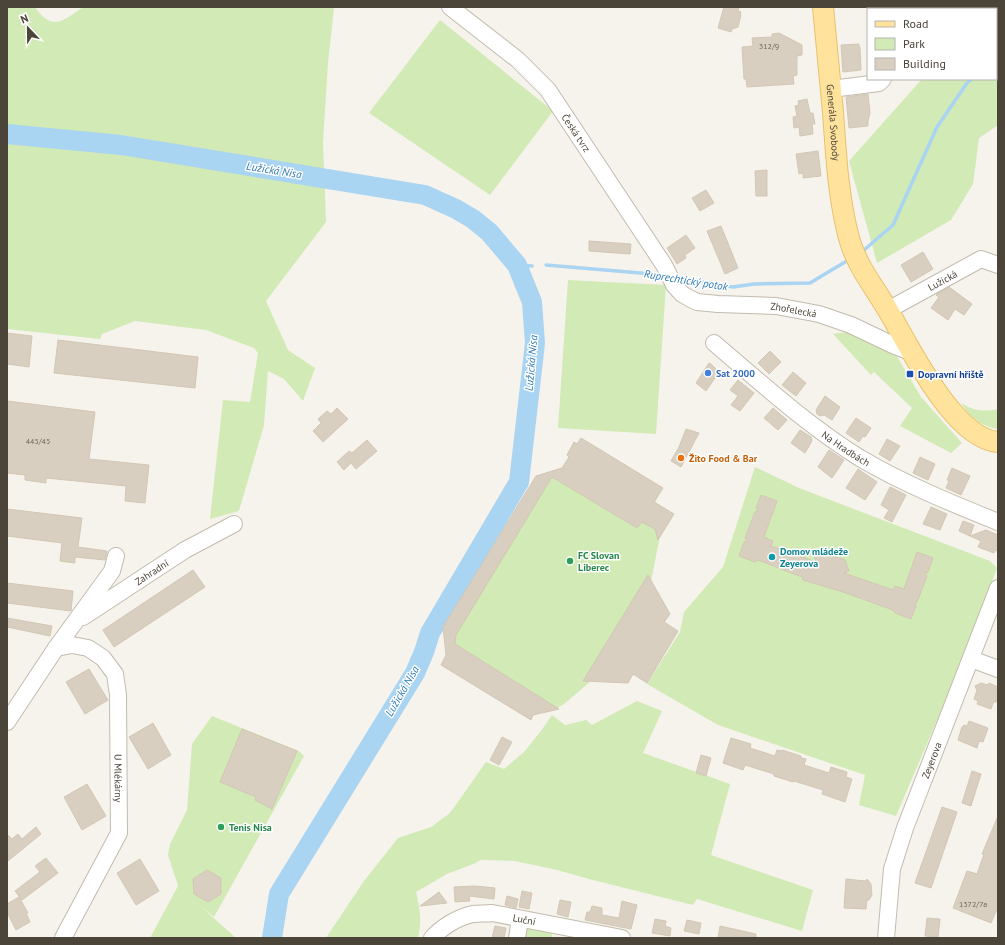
<svg xmlns="http://www.w3.org/2000/svg" width="1005" height="945" font-family="'PT Sans',sans-serif">
	<style>
		.green { fill: #d2eab5 }
		.lines { fill: none; stroke-linecap: round; stroke-linejoin: round }
		.stream { stroke: #a9d4f2; stroke-width: 3.5 }
		.river { stroke: #a9d4f2; stroke-width: 20 }
		.building { fill: #d8cfc1; stroke: #d3c7b4 }
		.minor-casing { stroke: #c2bbae; stroke-width: 18 }
		.major-casing { stroke: #e6c16a; stroke-width: 22 }
		.minor { stroke: #fff; stroke-width: 16 }
		.major { stroke: #ffe39c; stroke-width: 20 }
		.shop-dot { fill: #3f7fe0; stroke: #fff; stroke-width: 1.5 }
		.transit-dot { fill: #1a4fb4; stroke: #fff; stroke-width: 1.5 }
		.food-dot { fill: #e8710a; stroke: #fff; stroke-width: 1.5 }
		.culture-dot { fill: #0f9aa8; stroke: #fff; stroke-width: 1.5 }
		.leisure-dot { fill: #2e9e5b; stroke: #fff; stroke-width: 1.5 }
		.labels { text-anchor: middle; stroke-width: 3; stroke-linejoin: round; paint-order: stroke }
		.number-label { font-size: 8px; fill: #6e675b }
		.street-label { font-size: 10px; fill: #4b4439; stroke: #fff }
		.shop-label { font-size: 10px; font-weight: bold; fill: #366cbe; stroke: #fff; text-anchor: start }
		.transit-label { font-size: 10px; font-weight: bold; fill: #164399; stroke: #fff; text-anchor: start }
		.food-label { font-size: 10px; font-weight: bold; fill: #c56008; stroke: #fff; text-anchor: start }
		.culture-label { font-size: 10px; font-weight: bold; fill: #0d838f; stroke: #fff; text-anchor: start }
		.leisure-label { font-size: 10px; font-weight: bold; fill: #27864d; stroke: #fff; text-anchor: start }
		.water-label { font-size: 11px; font-style: italic; fill: #2e7ab2; stroke: #fff }
	</style>
	<rect width="100%" height="100%" fill="#f6f3ec"/>
	<g class="green">
		<path d="M7,7H35C52,32 63,21 83,7H334L328,63L323,143L326,222L266,301L288,350L315,368L303,401L284,379L268,371L264,425L239,511L210,519L223,400L250,402L258,353L254,348L206,330L135,321L102,334L100,339L7,329Z"/>
		<polygon points="996,19 998,19 998,125 979,138 973,184 951,220 877,263 849,161 922,79 996,79"/>
		<polygon points="440,20 553,111 490,195 369,113"/>
		<polygon points="568,280 666,285 656,434 558,428"/>
		<polygon points="846,332 861,336 895,353 921,397 962,443 951,453 900,426 912,408 874,372 871,375 833,334"/>
		<path d="M961,403C974,411 984,412 998,409V429C982,427 970,417 961,403Z"/>
		<polygon points="581,438 663,488 655,502 674,514 658,532 659,541 651,581 670,614 664,623 678,631 647,683 633,674 628,683 591,681 564,704 554,710 533,715 531,720 445,636 536,476 562,468 569,457 567,455 574,442 577,444"/>
		<polygon points="755,467 799,488 990,561 997,568 964,657 896,816 859,805 865,775 718,725 647,684 680,632 684,612 723,567"/>
		<path d="M637,701L662,711L643,753L730,784L711,855L813,890L802,931L697,899L693,905L589,879L557,870L515,861L480,860L476,863L447,874L416,892C420,908 422,922 418,938H326L364,881L398,838L431,827L450,813L486,762L504,769L524,752L541,731L552,715L565,725L586,720L592,725Z"/>
		<polygon points="212,716 299,751 304,756 214,917 199,905 236,938 150,938 178,886 168,855 170,844 187,810 192,744"/>
		<polygon points="527,929 552,933 552,938 525,938"/>
	</g>
	<g class="lines">
		<g class="stream">
			<polyline points="996,59 998,57"/>
			<polyline points="864,250 893,225 937,127 967,83 972,79"/>
			<polyline points="517,265 532,266"/>
			<polyline points="546,265 664,275"/>
			<polyline points="676,277 733,287 754,284 810,283 845,262"/>
		</g>
		<polyline class="river" points="7,134 121,145 425,195 456,209 473,219 489,232 517,265 532,302 535,343 519,482 430,633 424,652 415,673 279,894 272,938"/>
	</g>
	<g class="building">
		<polygon points="724,7 739,7 738,11 741,12 740,15 741,15 738,27 732,29 731,32 718,28"/>
		<polygon points="779,33 802,45 802,55 797,56 797,75 793,76 794,84 747,87 746,79 744,79 742,47 753,46 752,38 772,37 772,34"/>
		<polygon points="859,44 859,47 860,47 861,70 843,72 841,45"/>
		<polygon points="868,94 870,113 868,121 868,126 849,128 846,97"/>
		<polygon points="807,99 810,113 813,113 815,124 812,124 813,134 800,136 799,127 794,128 793,117 797,116 795,106 799,105 798,101"/>
		<polygon points="818,151 821,176 803,178 803,173 799,174 796,154"/>
		<polygon points="767,170 767,196 756,196 755,171"/>
		<polygon points="706,190 714,203 700,211 692,198"/>
		<polygon points="721,226 738,268 725,274 707,231"/>
		<polygon points="686,235 695,248 685,255 686,258 677,264 667,248"/>
		<polygon points="589,241 631,244 630,254 589,251"/>
		<polygon points="923,252 933,269 911,282 901,265"/>
		<polygon points="949,287 972,304 964,315 955,309 948,320 931,308 939,297 936,295 937,294"/>
		<polygon points="7,333 32,336 29,367 7,364"/>
		<polygon points="58,340 198,357 195,388 54,373"/>
		<polygon points="770,351 781,362 769,374 758,363"/>
		<polygon points="709,363 711,364 719,372 706,391 696,383"/>
		<polygon points="793,372 806,383 796,396 782,385"/>
		<polygon points="738,380 754,393 740,411 731,405 738,396 730,390"/>
		<polygon points="825,396 840,407 832,420 824,415 820,416 817,414 816,410"/>
		<polygon points="7,401 95,412 89,459 149,465 145,503 125,501 126,486 46,478 46,483 25,480 25,475 7,473"/>
		<polygon points="337,408 348,419 323,442 313,431 321,423 318,419 327,411 331,414"/>
		<polygon points="773,408 787,420 778,430 764,418"/>
		<polygon points="856,418 871,428 865,437 863,436 859,442 846,433"/>
		<polygon points="686,429 699,433 681,467 671,461 679,447"/>
		<polygon points="800,430 811,437 812,441 805,453 791,443"/>
		<polygon points="581,438 663,488 654,502 674,514 658,540 655,529 642,522 637,528 552,477 456,635 455,644 559,709 533,715 531,720 441,665 446,655 443,627 536,476 562,468 569,457 567,455 574,442 577,444"/>
		<polygon points="887,439 900,446 890,461 879,454"/>
		<polygon points="367,440 377,451 356,469 351,463 344,470 337,462 349,451 352,453"/>
		<polygon points="829,450 844,460 832,478 818,467"/>
		<polygon points="920,457 935,464 928,480 913,473"/>
		<polygon points="952,468 970,476 961,495 946,488 949,481 947,480"/>
		<polygon points="858,469 877,482 865,500 846,488"/>
		<polygon points="890,487 906,495 892,522 884,518 889,510 881,505"/>
		<polygon points="761,495 777,501 764,537 773,541 771,546 816,562 812,548 822,552 824,555 828,554 845,560 849,571 844,573 893,590 895,586 904,589 917,552 933,558 928,572 925,573 927,576 917,602 915,603 916,606 911,619 895,613 893,610 846,593 803,580 802,577 758,560 755,562 739,556 744,542 747,541 745,538 755,512 758,511 756,508"/>
		<polygon points="931,507 947,514 940,530 923,524"/>
		<polygon points="7,509 82,518 78,547 107,551 105,560 75,557 75,563 60,561 62,543 7,536"/>
		<polygon points="963,521 974,525 970,536 959,531"/>
		<polygon points="986,530 998,535 998,551 996,550 994,553 978,547 981,541 970,536"/>
		<polygon points="193,570 205,587 114,647 103,630"/>
		<polygon points="648,575 670,614 664,622 678,631 647,683 633,674 628,683 583,681"/>
		<polygon points="7,583 73,591 71,611 7,603"/>
		<polygon points="7,618 52,626 50,636 7,627"/>
		<polygon points="89,669 108,700 85,714 66,682"/>
		<polygon points="981,683 988,685 989,683 998,687 998,701 993,703 991,709 977,704 978,701 974,699 977,690 975,686"/>
		<polygon points="969,721 988,728 983,742 979,741 977,748 958,740 962,727 964,725 967,726"/>
		<polygon points="153,723 171,755 148,769 129,737"/>
		<polygon points="242,729 297,751 272,809 255,800 256,797 220,782"/>
		<polygon points="502,737 512,742 499,765 490,760"/>
		<polygon points="731,738 751,744 750,748 775,756 777,750 782,751 782,750 801,756 801,758 806,759 804,765 829,773 831,767 847,772 846,777 852,779 845,802 822,794 823,790 794,781 793,782 774,776 774,774 745,765 743,770 723,763"/>
		<polygon points="701,755 711,758 706,776 696,773"/>
		<polygon points="972,771 981,774 971,806 962,803"/>
		<polygon points="87,784 106,816 82,830 64,797"/>
		<polygon points="942,807 957,812 931,888 915,883"/>
		<polygon points="998,816 998,907 991,923 953,908 967,871 977,874 984,854 982,854"/>
		<polygon points="36,827 41,834 8,861 7,834 12,839 18,834 22,839"/>
		<polygon points="46,858 58,873 22,900 15,891 40,872 35,866"/>
		<polygon points="140,859 159,891 136,905 117,873"/>
		<polygon points="207,870 221,878 221,894 208,902 194,894 193,879"/>
		<polygon points="846,879 865,881 867,879 871,884 872,895 869,900 867,900 866,909 844,908"/>
		<polygon points="475,886 495,888 494,899 469,896 470,901 455,902 454,887"/>
		<polygon points="522,891 532,893 529,909 519,907"/>
		<polygon points="439,892 447,903 420,906"/>
		<polygon points="507,896 518,899 516,908 505,905"/>
		<polygon points="19,897 28,913 26,913 30,922 16,930 7,912 7,904"/>
		<polygon points="560,900 571,902 568,917 557,914"/>
		<polygon points="622,901 637,905 631,929 585,920 587,912 590,912 592,906 602,908 602,915 619,918"/>
		<polygon points="927,918 940,919 938,937 925,936"/>
		<polygon points="655,919 666,921 665,926 671,928 670,936 652,933"/>
		<polygon points="687,920 701,923 699,934 684,931"/>
		<polygon points="495,926 506,928 504,938 492,938"/>
		<polygon points="720,926 756,934 756,938 718,938"/>
	</g>
	<g class="lines">
		<defs>
			<g id="minor">
				<path id="s1" d="M450,7L518,60L548,90L664,265L674,285L682,294L691,299L697,302L718,304L776,306L819,314L851,325L893,345L911,352"/>
				<polyline points="935,7 936,9"/>
				<polyline points="831,89 879,83 883,79"/>
				<path id="s2" d="M888,310L981,259L998,265"/>
				<path id="s3" d="M714,343C761,383 807,425 860,458C904,484 951,503 998,522"/>
				<path id="s4" d="M83,617L185,550L234,524"/>
				<path id="s5" d="M56,648L72,645L88,648L103,658L115,674L118,695L119,833L63,938"/>
				<polyline points="971,659 998,669"/>
				<polyline points="7,722 56,648 112,571 116,556"/>
				<path id="s6" d="M432,938C442,927 458,917 473,914C479,913 486,914 492,913L622,938"/>
				<polyline points="517,938 520,919"/>
				<path id="s7" d="M886,938L892,869L905,828L998,588"/>
			</g>
			<g id="major">
				<path id="s8" d="M823,7C826,42 830,77 833,112C836,154 838,197 849,238C856,265 875,288 889,312C909,346 954,439 998,442"/>
			</g>
		</defs>
		<use href="#minor" class="minor-casing"/>
		<use href="#major" class="major-casing"/>
		<use href="#minor" class="minor"/>
		<use href="#major" class="major"/>
	</g>
	<circle class="shop-dot" cx="708" cy="373" r="4"/>
	<rect class="transit-dot" x="906" y="370" width="8" height="8" rx="2"/>
	<circle class="food-dot" cx="681" cy="458" r="4"/>
	<circle class="culture-dot" cx="772" cy="557" r="4"/>
	<g class="leisure-dot">
		<circle cx="570" cy="561" r="4"/>
		<circle cx="221" cy="827" r="4"/>
	</g>
	<g class="labels">
		<g class="number-label">
			<text x="769" y="49">312/9</text>
			<text x="38" y="444">445/45</text>
			<text x="973" y="907">1372/7a</text>
		</g>
		<g class="street-label">
			<text dy="4" stroke="none"><textPath href="#s8" startOffset="116">Generála Svobody</textPath></text>
			<text dy="4" stroke="none"><textPath href="#s1" startOffset="180">Česká tvrz</textPath></text>
			<text dy="4" stroke="none"><textPath href="#s2" startOffset="62">Lužická</textPath></text>
			<text dy="4" stroke="none"><textPath href="#s1" startOffset="487">Zhořelecká</textPath></text>
			<text dy="4" stroke="none"><textPath href="#s3" startOffset="169">Na Hradbách</textPath></text>
			<text dy="4" stroke="none"><textPath href="#s4" startOffset="82">Zahradní</textPath></text>
			<text dy="4" stroke="none"><textPath href="#s7" startOffset="185">Zeyerova</textPath></text>
			<text dy="4" stroke="none"><textPath href="#s5" startOffset="175">U Mlékárny</textPath></text>
			<text dy="4" stroke="none"><textPath href="#s6" startOffset="100">Luční</textPath></text>
		</g>
		<g class="shop-label">
			<text x="716" y="377">Sat 2000</text>
		</g>
		<g class="transit-label">
			<text x="918" y="378">Dopravní hřiště</text>
		</g>
		<g class="food-label">
			<text x="689" y="462">Žito Food &amp; Bar</text>
		</g>
		<g class="culture-label">
			<text x="780" y="555">Domov mládeže<tspan x="780" dy="12">Zeyerova</tspan></text>
		</g>
		<g class="leisure-label">
			<text x="578" y="559">FC Slovan<tspan x="578" dy="12">Liberec</tspan></text>
			<text x="229" y="831">Tenis Nisa</text>
		</g>
		<g class="water-label">
			<text transform="translate(274 170) rotate(9)" y="4">Lužická Nisa</text>
			<text transform="translate(686 280) rotate(9)" y="4">Ruprechtický potok</text>
			<text transform="translate(531 363) rotate(-85)" y="4">Lužická Nisa</text>
			<text transform="translate(402 691) rotate(-60)" y="4">Lužická Nisa</text>
		</g>
	</g>
	<rect width="1005" height="945" fill="none" stroke="#4b4439" stroke-width="16"/>
	<rect x="867" y="8" width="130" height="72" fill="#ffffff" stroke="#b7b4b0"/>
	<rect x="875" y="21" width="20" height="6" fill="#ffe39c" stroke="#b7b4b0"/>
	<text x="903" y="28" font-size="12" fill="#4b4439">Road</text>
	<rect x="875" y="38" width="20" height="12" fill="#d2eab5" stroke="#b7b4b0"/>
	<text x="903" y="48" font-size="12" fill="#4b4439">Park</text>
	<rect x="875" y="58" width="20" height="12" fill="#d8cfc1" stroke="#b7b4b0"/>
	<text x="903" y="68" font-size="12" fill="#4b4439">Building</text>
	<g transform="translate(28 28) rotate(338)" stroke="#ffffff" stroke-width="3" paint-order="stroke">
	<path d="M0-3L7 15L0 10L-7 15Z" fill="#4b4439"/>
	<text y="-6" font-size="11" font-weight="bold" text-anchor="middle" fill="#4b4439">N</text>
	</g>
</svg>
